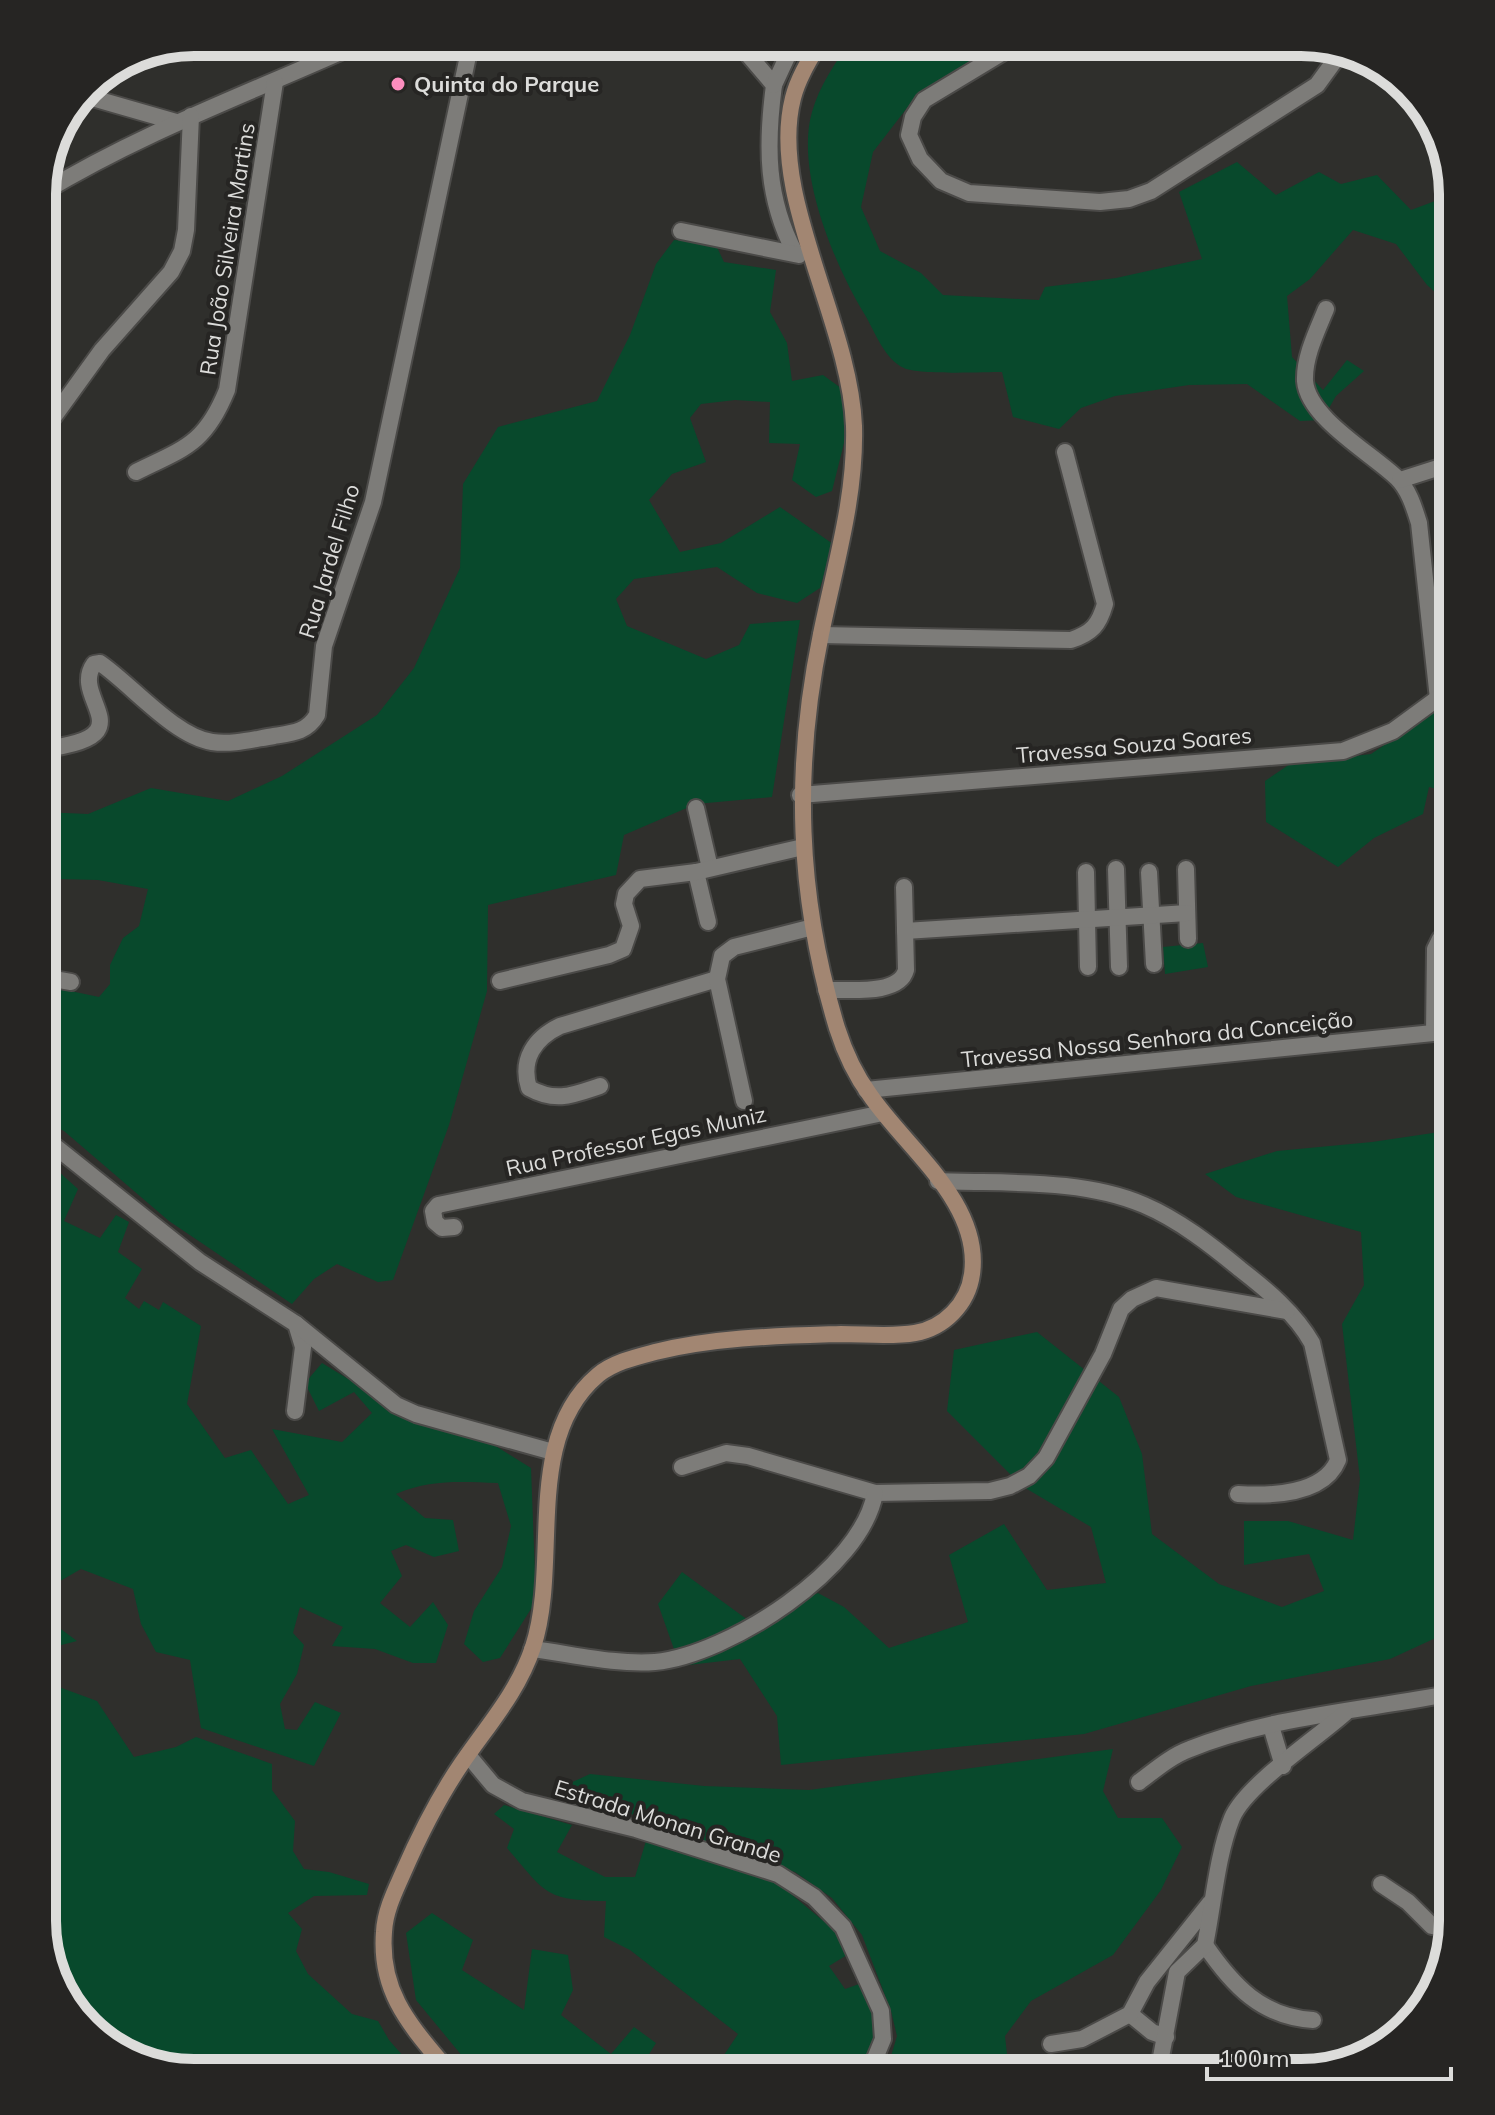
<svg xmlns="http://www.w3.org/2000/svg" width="1495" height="2115" font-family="Mulish,sans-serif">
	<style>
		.green { fill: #08492c }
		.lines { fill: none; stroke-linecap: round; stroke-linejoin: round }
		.minor-casing { stroke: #4b4a48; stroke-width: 20 }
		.secondary-casing { stroke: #4b4a48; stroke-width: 20 }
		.minor { stroke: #7d7c79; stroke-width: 16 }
		.secondary { stroke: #a28672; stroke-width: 16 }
		.poi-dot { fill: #fd8ebf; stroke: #262523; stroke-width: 3 }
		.labels { text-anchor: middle; stroke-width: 8; stroke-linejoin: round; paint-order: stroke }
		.poi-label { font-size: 22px; font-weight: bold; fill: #dcdcda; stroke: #262523; text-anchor: start }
		.street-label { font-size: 22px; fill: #dcdcda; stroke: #262523 }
		.rim { fill: none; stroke: #dcdcda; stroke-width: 10 }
	</style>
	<rect width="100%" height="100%" fill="#2f2f2c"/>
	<g class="green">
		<path d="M851,42H1012L910,104L873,152L861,207L880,251L921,273L943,295L1039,300L1045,287L1116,278L1202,259L1179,192L1237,162L1276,195L1319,172L1341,184L1377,175L1411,210L1435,201L1439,234L1453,247V308L1427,285L1396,244L1353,230L1310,279L1287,296L1292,357L1323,390L1347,360L1364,371L1336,396L1322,420L1300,421L1247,384L1189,385L1115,396L1081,408L1059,429L1013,417L1002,372C983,372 918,375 904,368C885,360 875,332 865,315C834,264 795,171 812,112C819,87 835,62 851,42Z"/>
		<polygon points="674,240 715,243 724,262 776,270 770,312 787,343 792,381 823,375 845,391 846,435 832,491 816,497 792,480 800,444 769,443 770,402 735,400 701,404 690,418 706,462 672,474 649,500 680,552 721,543 780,507 833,544 820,588 797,603 757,593 717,567 634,579 616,599 627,626 706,659 739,645 750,624 800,620 772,797 696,804 624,835 616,875 488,905 487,991 449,1125 393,1280 378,1282 337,1264 314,1279 292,1304 169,1221 64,1131 42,1120 42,985 99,997 110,984 110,965 123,938 139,926 148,889 98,880 58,879 42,889 42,812 88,814 151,788 228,801 282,776 377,715 414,668 460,568 463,484 498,427 597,401 630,335 656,264"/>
		<polygon points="1453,699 1453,793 1429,787 1423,814 1374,838 1338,867 1266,822 1265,781 1290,764 1371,754"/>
		<polygon points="1453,806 1453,899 1438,862"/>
		<polygon points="1203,943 1208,967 1165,974 1163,947"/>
		<polygon points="1453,1130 1453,1630 1390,1659 1251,1686 1084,1734 781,1765 777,1716 740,1659 680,1666 658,1604 682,1572 752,1623 818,1593 844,1607 889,1648 968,1622 949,1555 1004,1524 1047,1590 1106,1583 1091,1527 1022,1486 947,1411 954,1350 1037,1332 1119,1397 1142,1454 1152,1534 1219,1584 1282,1607 1324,1591 1309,1554 1244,1565 1244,1521 1288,1521 1353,1540 1360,1479 1342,1324 1364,1285 1361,1232 1236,1197 1205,1174 1277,1151 1372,1142"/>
		<path d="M58,1171L78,1189L64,1221L100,1238L116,1215L129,1222L118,1252L142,1269L125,1298L139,1309L144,1301L159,1310L163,1302L201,1326L187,1404L225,1458L251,1450L288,1504L309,1495L272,1429L342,1442L372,1413L354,1392L319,1411L305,1383L322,1363L381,1399L475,1433L531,1468L536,1601L500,1658L483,1662L464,1644L474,1611L502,1567L511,1526L498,1483C461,1482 431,1479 396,1494L425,1518L453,1520L459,1551L434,1557L406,1545L391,1551L402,1576L380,1603L410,1627L433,1602L448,1625L436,1663H413L375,1649L332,1646L343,1627L300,1607L293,1633L304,1645L297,1674L280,1704L285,1729L297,1730L315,1702L341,1713L314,1766L201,1728L190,1660L156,1652L141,1624L133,1589L81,1569L55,1584L58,1627L77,1641L42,1650V1196Z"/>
		<polygon points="42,1676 59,1687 97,1701 134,1757 176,1747 196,1737 272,1764 272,1790 295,1821 293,1851 304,1869 329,1872 369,1884 367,1895 314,1896 288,1913 302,1929 296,1951 308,1974 352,2014 378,2021 389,2040 418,2073 185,2073 118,2052 63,1997 42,1921"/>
		<polygon points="1113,1749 1103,1791 1118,1818 1162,1818 1182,1847 1161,1890 1113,1955 1031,2001 1005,2036 1009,2073 886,2073 897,2036 891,2011 862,1935 832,1898 795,1872 690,1840 566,1785 590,1774 704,1786 809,1790"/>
		<path d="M504,1805L572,1825L557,1852L605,1877H635L646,1841L773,1879L839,1934L847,1955L829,1966L845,1989L862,1983L880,2022L859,2073H712L738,2034L630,1950L604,1937L606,1901C544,1900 546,1893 507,1848L514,1829L494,1814Z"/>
		<polygon points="432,1913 473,1940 462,1970 524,2010 532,1949 568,1955 573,1990 561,2015 611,2054 634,2027 656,2043 643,2064 653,2073 488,2073 463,2057 416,2000 406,1933"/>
	</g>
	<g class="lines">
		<defs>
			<g id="minor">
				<polyline points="677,42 740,45 747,42"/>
				<polyline points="1020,42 924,100 913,117 909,135 920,159 941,181 969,193 1100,202 1129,199 1151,191 1317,85 1341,52"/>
				<path d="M740,45L774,85C766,146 766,198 795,253"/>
				<polyline points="774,85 794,42"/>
				<polyline points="82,95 176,122"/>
				<path d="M42,193C144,131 255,91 363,42"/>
				<polyline points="681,231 799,255"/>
				<path d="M1326,309C1317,331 1304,357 1305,381C1308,418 1371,453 1397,478C1409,490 1414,507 1419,523L1438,699"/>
				<polyline points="42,433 102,350 171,272 182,251 186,230 191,116"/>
				<path d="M136,472C185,448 205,444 227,390L275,82"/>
				<polyline points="1400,480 1453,463"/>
				<path d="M821,635L1071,640C1092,633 1099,625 1105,604L1065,452"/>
				<path d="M42,749C150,737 69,699 94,664L100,663C132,685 174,736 212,742C233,745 254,739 274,736C293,733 307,732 317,715L324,646L373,502L471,42"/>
				<polyline points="800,795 1343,751 1393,731 1453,687"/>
				<polyline points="696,808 710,868"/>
				<polyline points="1116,869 1119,967"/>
				<polyline points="1186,869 1188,939"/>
				<polyline points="696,872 708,922"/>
				<polyline points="1086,872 1088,967"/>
				<polyline points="1149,872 1154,964"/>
				<polyline points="905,931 1187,913"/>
				<polyline points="42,977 71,982"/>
				<polyline points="500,981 609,955 623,949 631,926 624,904 626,894 640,879 696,872 803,847"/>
				<path d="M826,990C848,989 899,996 906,970L904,887"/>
				<polyline points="1434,1033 1435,949 1440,939 1453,931"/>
				<path d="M600,1086C573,1095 556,1103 529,1088C520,1059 535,1038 560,1026L717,979"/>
				<polyline points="866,1090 1453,1031"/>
				<polyline points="744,1101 717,979 722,956 734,947 813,927"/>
				<polyline points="42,1136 200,1262 296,1324 303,1347 295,1411"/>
				<path d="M938,1181C1004,1184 1082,1178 1144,1205C1179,1220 1211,1245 1240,1269C1267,1290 1295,1313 1312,1343L1338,1460C1324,1495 1270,1496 1238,1494"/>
				<polyline points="454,1227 442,1228 435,1222 433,1211 438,1205 883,1113"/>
				<polyline points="296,1324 396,1405 416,1414 553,1452"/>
				<polyline points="682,1467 726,1453 748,1456 875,1493 990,1491 1010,1486 1029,1476 1046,1458 1103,1354 1121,1309 1132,1299 1156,1288 1287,1311"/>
				<path d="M532,1649C572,1654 616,1665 655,1662C728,1655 862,1569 875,1493"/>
				<polyline points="1271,1726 1283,1766"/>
				<polyline points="468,1755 493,1785 522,1801 636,1829 778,1874 814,1897 843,1927 881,2011 883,2039 869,2073"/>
				<path d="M1139,1782C1155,1770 1171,1756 1190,1749C1272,1716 1367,1710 1453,1693"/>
				<polyline points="1381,1884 1408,1902 1432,1926 1451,1930"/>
				<path d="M1205,1945C1233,1986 1262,2017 1313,2020"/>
				<polyline points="1130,2014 1152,2032 1166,2037"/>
				<polyline points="1051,2044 1082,2039 1130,2014 1147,1982 1210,1903"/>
				<path d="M1158,2073L1177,1972L1205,1945C1213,1907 1217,1855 1232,1818C1246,1785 1316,1739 1345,1713"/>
			</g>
			<path id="secondary" d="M450,2073C413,2028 379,1995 384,1932C385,1911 395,1891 403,1873C420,1834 438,1798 462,1763C488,1725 518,1692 533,1647C561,1562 522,1439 598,1375C614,1362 636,1357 655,1352C717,1337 778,1336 841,1334C865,1334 892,1337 915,1333C944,1328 968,1304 972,1274C982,1203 905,1147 870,1095C856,1076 844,1050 837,1028C797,896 793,769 821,634C835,565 856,497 854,426C850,322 768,195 793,98C798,78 810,59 820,42"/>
		</defs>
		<use href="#minor" class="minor-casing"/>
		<use href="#secondary" class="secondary-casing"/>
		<use href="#minor" class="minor"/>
		<use href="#secondary" class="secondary"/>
	</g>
	<circle class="poi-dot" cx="398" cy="84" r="8"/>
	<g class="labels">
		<g class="poi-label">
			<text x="414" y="92">Quinta do Parque</text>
		</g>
		<g class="street-label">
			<text transform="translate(227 249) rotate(-81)" y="8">Rua João Silveira Martins</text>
			<text transform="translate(329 561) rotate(-73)" y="8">Rua Jardel Filho</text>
			<text transform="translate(1134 745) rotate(-5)" y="8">Travessa Souza Soares</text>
			<text transform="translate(1157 1039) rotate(-6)" y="8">Travessa Nossa Senhora da Conceição</text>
			<text transform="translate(636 1141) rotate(-12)" y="8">Rua Professor Egas Muniz</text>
			<text transform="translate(668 1821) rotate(17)" y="8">Estrada Monan Grande</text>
		</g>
	</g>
	<path d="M0 0H1495V2115H0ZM194 56H1301A138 138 0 0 1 1439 194V1921A138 138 0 0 1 1301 2059H194A138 138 0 0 1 56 1921V194A138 138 0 0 1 194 56Z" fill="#262523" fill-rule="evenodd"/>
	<path class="rim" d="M194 56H1301A138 138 0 0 1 1439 194V1921A138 138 0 0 1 1301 2059H194A138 138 0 0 1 56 1921V194A138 138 0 0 1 194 56Z"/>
	<path d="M1207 2067v12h244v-12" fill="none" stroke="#dcdcda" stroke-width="4"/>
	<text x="1219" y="2067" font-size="24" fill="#dcdcda" stroke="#262523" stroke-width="6" paint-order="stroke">100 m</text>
</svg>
